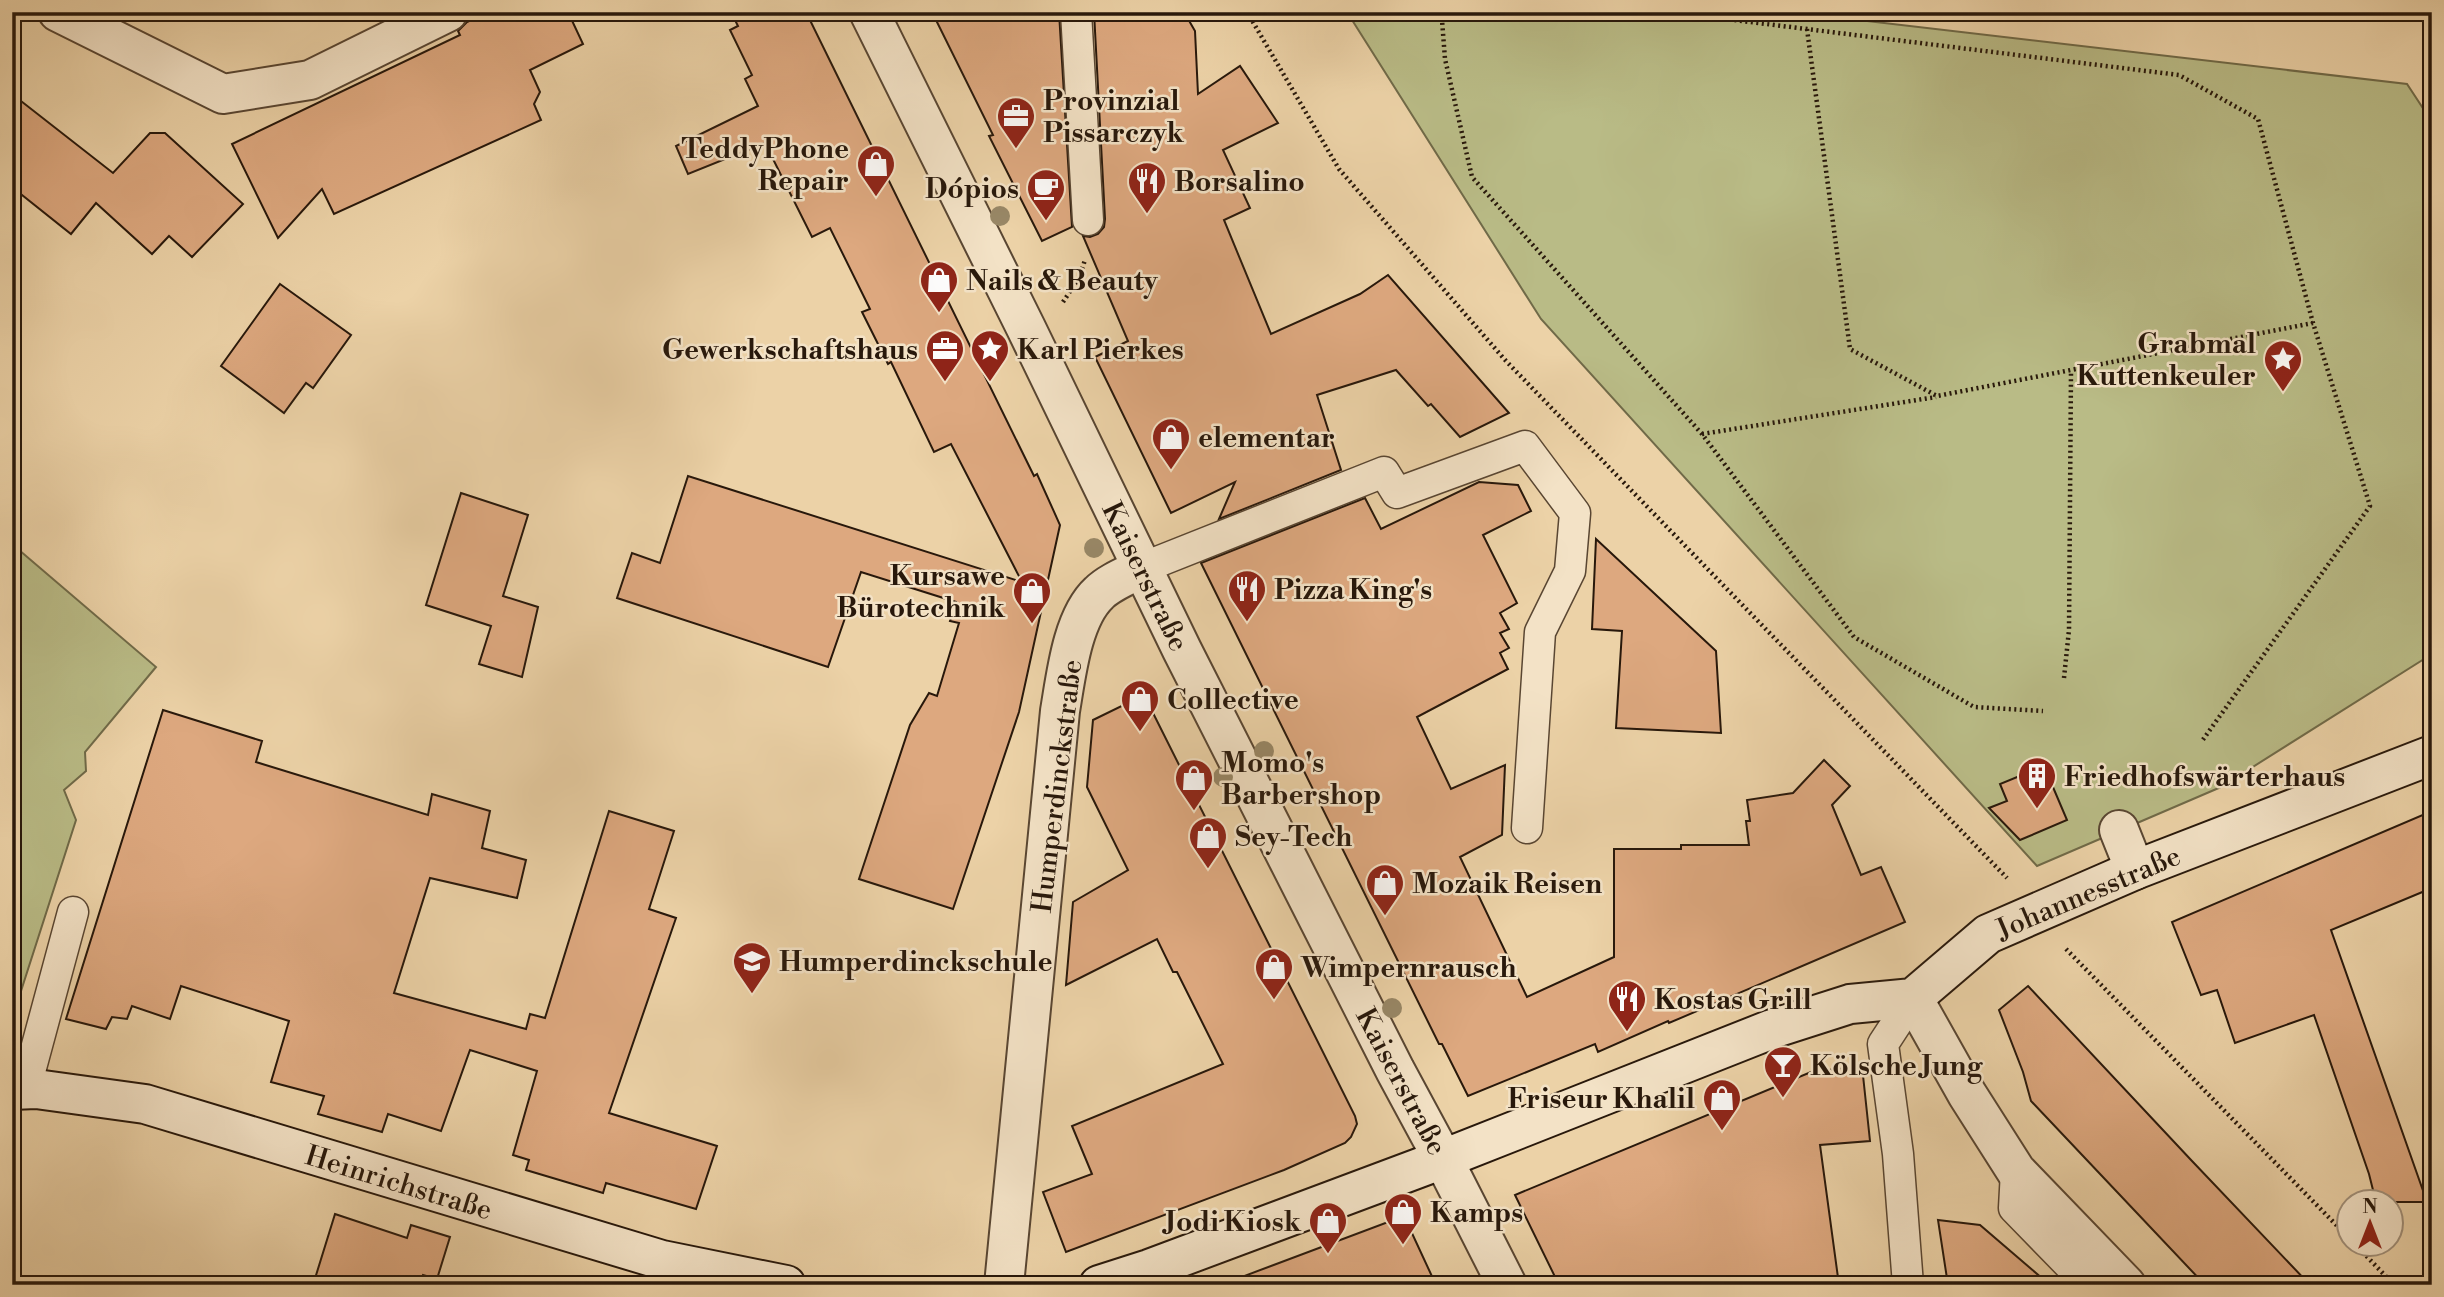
<svg xmlns="http://www.w3.org/2000/svg" width="2444" height="1297" font-family="'Libre Bodoni',serif">
	<style>
		.green { fill: #b9bb86; stroke: #706a48; stroke-width: 2 }
		.building { fill: #dda87f; stroke: #28180b; stroke-width: 2 }
		.lines { fill: none; stroke-linecap: round; stroke-linejoin: round }
		.service-casing { stroke: #594632; stroke-width: 33 }
		.pedestrian-casing { stroke: #594632; stroke-width: 42 }
		.minor-casing { stroke: #594632; stroke-width: 42 }
		.tertiary-casing { stroke: #594632; stroke-width: 42 }
		.secondary-casing { stroke: #28180b; stroke-width: 42 }
		.path { stroke: #28180b; stroke-width: 4.5; stroke-dasharray: 2 3.5; stroke-linecap: butt }
		.service { stroke: #f3e2c6; stroke-width: 30 }
		.pedestrian { stroke: #f3e2c6; stroke-width: 38 }
		.minor { stroke: #f3e2c6; stroke-width: 38 }
		.tertiary { stroke: #f3e2c6; stroke-width: 38 }
		.secondary { stroke: #f3e2c6; stroke-width: 38 }
		.tree { fill: #988766 }
		.labels { text-anchor: middle; stroke-width: 5; stroke-linejoin: round; paint-order: stroke }
		.poi-label { font-size: 28px; font-weight: bold; fill: #28180b; stroke: #f3e2c6; text-anchor: start }
		.street-label { font-size: 28px; fill: #28180b; stroke: #f3e2c6 }
	</style>
	<rect width="100%" height="100%" fill="#ecd2a7"/>
	<filter id="stains"><feTurbulence type="fractalNoise" baseFrequency=".00286" numOctaves="4"/><feColorMatrix values="0 0 0 0 .2 0 0 0 0 .09 0 0 0 0 .02 0 0 0 .5 -.17"/></filter>
	<radialGradient id="worn" r=".72"><stop offset=".6" stop-color="#630" stop-opacity="0"/><stop offset="1" stop-color="#630" stop-opacity=".3"/></radialGradient>
	<g class="green">
		<polygon points="1347,12 1790,12 2407,84 2432,122 2432,654 2221,787 2037,866 1541,319"/>
		<polygon points="12,544 156,667 85,752 86,771 64,790 76,820 12,1019"/>
	</g>
	<g class="building">
		<polygon points="488,12 568,12 583,44 530,70 540,92 534,104 541,120 334,214 322,189 278,238 232,144 460,35 458,31 467,22"/>
		<polygon points="731,12 806,12 1034,476 1037,474 1060,525 1019,712 953,909 859,879 910,725 929,693 937,696 959,623 950,621 956,602 861,572 828,667 617,598 632,553 660,563 688,476 1022,582 951,444 934,452 891,362 888,364 862,312 870,309 830,228 812,237 765,143 688,174 676,146 758,106 745,79 752,75 730,30 738,26"/>
		<polygon points="932,12 1059,12 1072,227 1042,241 989,136 993,135"/>
		<polygon points="1094,12 1184,12 1195,31 1198,94 1240,66 1278,123 1223,150 1250,208 1224,220 1271,334 1360,294 1388,275 1509,413 1460,437 1431,404 1428,406 1396,370 1317,395 1341,470 1219,519 1235,482 1171,513 1095,357 1128,341 1083,236 1090,237 1098,234 1104,227 1105,219"/>
		<polygon points="12,94 113,173 150,133 165,133 243,204 192,257 169,236 152,254 96,203 71,234 12,187"/>
		<polygon points="280,284 351,335 313,388 306,383 284,413 221,366"/>
		<polygon points="1479,482 1518,485 1531,511 1483,535 1517,603 1500,613 1509,629 1500,633 1509,648 1500,653 1508,669 1417,717 1451,789 1505,765 1502,835 1460,857 1527,997 1614,957 1614,849 1681,849 1681,845 1749,845 1746,821 1750,821 1747,800 1793,793 1824,760 1850,786 1832,805 1861,875 1881,867 1905,922 1669,1023 1668,1021 1598,1052 1595,1044 1468,1096 1442,1044 1439,1044 1201,563 1365,498 1381,529"/>
		<polygon points="461,493 528,515 503,596 538,607 522,677 479,664 491,626 426,605"/>
		<polygon points="1596,539 1716,651 1721,733 1616,728 1622,631 1592,629"/>
		<polygon points="1144,695 1355,1116 1357,1124 1351,1137 1345,1143 1284,1170 1066,1252 1043,1192 1092,1174 1072,1126 1223,1064 1177,972 1173,972 1157,939 1066,985 1073,902 1128,870 1087,787 1093,720"/>
		<polygon points="163,710 262,741 256,762 428,815 432,794 490,811 482,848 526,860 517,898 430,878 394,993 526,1029 530,1014 545,1018 609,811 674,831 649,909 676,918 609,1113 717,1146 696,1209 606,1183 603,1193 526,1170 529,1160 513,1155 537,1071 470,1050 441,1131 388,1114 382,1132 318,1114 324,1096 271,1082 289,1021 181,986 170,1019 132,1006 127,1019 112,1017 106,1029 66,1019"/>
		<polygon points="2044,766 2067,820 2020,840 1989,808 2007,801 2000,784"/>
		<polygon points="2432,811 2432,888 2331,930 2427,1202 2376,1202 2369,1174 2314,1015 2235,1043 2217,990 2201,995 2172,922"/>
		<polygon points="2028,986 2192,1161 2310,1285 2205,1285 2136,1212 2031,1101 2023,1072 1999,1010"/>
		<polygon points="1862,1066 1870,1141 1820,1145 1839,1285 1559,1285 1515,1195 1811,1072"/>
		<polygon points="335,1214 407,1238 411,1225 450,1237 437,1279 423,1275 420,1285 313,1285"/>
		<polygon points="1404,1216 1436,1285 1232,1285 1231,1281"/>
		<polygon points="1938,1220 1980,1225 2050,1285 1948,1285"/>
	</g>
	<g class="lines">
		<defs>
			<g id="service">
				<polyline points="1076,12 1088,220"/>
				<polyline points="1142,568 1384,472 1397,493 1525,446 1575,513 1570,571 1540,632 1527,828"/>
				<polyline points="25,1090 73,912"/>
				<polyline points="2016,1171 2014,1208 2089,1285"/>
				<polyline points="1908,1285 1898,1154 1883,1044 1913,998"/>
			</g>
			<g id="pedestrian">
				<polyline points="2119,830 2135,870"/>
				<polyline points="1443,1159 1507,1285"/>
			</g>
			<g id="minor">
				<polyline points="58,12 223,94 310,80 448,12"/>
				<polyline points="869,12 1026,328 1182,650 1395,1070 1443,1159"/>
				<path d="M1004,1285L1060,711C1066,676 1072,618 1099,593C1110,582 1129,575 1142,568"/>
			</g>
			<polyline id="tertiary" points="1913,998 1967,1094 2016,1171 2126,1285"/>
			<g id="secondary">
				<polyline points="12,1090 36,1089 145,1104 662,1260 786,1285"/>
				<polyline points="1099,1285 1149,1269 1443,1159 1772,1029 1850,1004 1913,998 1988,934 2135,870 2432,755"/>
			</g>
		</defs>
		<use href="#service" class="service-casing"/>
		<use href="#pedestrian" class="pedestrian-casing"/>
		<use href="#minor" class="minor-casing"/>
		<use href="#tertiary" class="tertiary-casing"/>
		<use href="#secondary" class="secondary-casing"/>
		<g class="path">
			<polyline points="1247,12 1339,169 1506,361 2007,878"/>
			<polyline points="1443,12 1442,20 1445,59 1472,177 1702,434 1854,637 1974,707 2043,711"/>
			<polyline points="1669,12 2179,75 2258,119 2313,323 2370,506 2202,741"/>
			<polyline points="1807,29 1850,349 1937,396 2313,323"/>
			<polyline points="1063,302 1079,278 1085,260"/>
			<polyline points="1702,434 1936,397"/>
			<polyline points="2064,678 2069,630 2071,371"/>
			<polyline points="2066,949 2350,1239"/>
			<polyline points="2355,1244 2394,1285"/>
		</g>
		<use href="#service" class="service"/>
		<use href="#pedestrian" class="pedestrian"/>
		<use href="#minor" class="minor"/>
		<use href="#tertiary" class="tertiary"/>
		<use href="#secondary" class="secondary"/>
	</g>
	<g class="tree">
		<circle cx="1000" cy="216" r="10"/>
		<circle cx="1094" cy="548" r="10"/>
		<circle cx="1264" cy="751" r="10"/>
		<circle cx="1223" cy="777" r="10"/>
		<circle cx="1392" cy="1008" r="10"/>
	</g>
	<defs>
		<symbol id="office-pin" viewBox="-11 -11 22 30"><path d="M0 17L-7.5 6A9.5 9.5 0 1 1 7.5 6Z" fill="#8f2418" stroke="#f3e2c6"/><path d="M-6-3h4V-5.5h4V-3h4V5H-6ZM-1-4.5V-3h2v-1.5ZM-6 0V1H6V0Z" fill="#fff"/></symbol>
		<symbol id="shop-pin" viewBox="-11 -11 22 30"><path d="M0 17L-7.5 6A9.5 9.5 0 1 1 7.5 6Z" fill="#8f2418" stroke="#f3e2c6"/><path d="M-5-2.5h2.3a2.7 3.5 0 0 1 5.4 0H5L5.5 6h-11ZM-1.5-2.5h3a1.5 2.3 0 0 0-3 0Z" fill="#fff"/></symbol>
		<symbol id="restaurant-pin" viewBox="-11 -11 22 30"><path d="M0 17L-7.5 6A9.5 9.5 0 1 1 7.5 6Z" fill="#8f2418" stroke="#f3e2c6"/><path d="M-5-6h1v4h1v-4h1v4h1v-4h1v5L-1.5 .5V6h-2V.5L-5-1ZM5-6V6H3V1.5H1.5Q1.5-4 5-6Z" fill="#fff"/></symbol>
		<symbol id="cafe-pin" viewBox="-11 -11 22 30"><path d="M0 17L-7.5 6A9.5 9.5 0 1 1 7.5 6Z" fill="#8f2418" stroke="#f3e2c6"/><path d="M-5.5-4.5H6V0H3Q3 3.5 0 3.5H-2.5Q-5.5 3.5-5.5 0ZM3-3.2v2h1.7v-2ZM-6 4.5H4V6H-6Z" fill="#fff"/></symbol>
		<symbol id="sight-pin" viewBox="-11 -11 22 30"><path d="M0 17L-7.5 6A9.5 9.5 0 1 1 7.5 6Z" fill="#8f2418" stroke="#f3e2c6"/><path d="M0-6L1.8-2.2L6-1.7L2.9 1.2L3.7 5.4L0 3.3L-3.7 5.4L-2.9 1.2L-6-1.7L-1.8-2.2Z" fill="#fff"/></symbol>
		<symbol id="building-pin" viewBox="-11 -11 22 30"><path d="M0 17L-7.5 6A9.5 9.5 0 1 1 7.5 6Z" fill="#8f2418" stroke="#f3e2c6"/><path d="M-4-6H4V6H1V3H-1V6H-4ZM-2.5-4.3h1.7v1.8h-1.7ZM.8-4.3h1.7v1.8H.8ZM-2.5-1h1.7V.8h-1.7ZM.8-1h1.7V.8H.8Z" fill="#fff"/></symbol>
		<symbol id="school-pin" viewBox="-11 -11 22 30"><path d="M0 17L-7.5 6A9.5 9.5 0 1 1 7.5 6Z" fill="#8f2418" stroke="#f3e2c6"/><path d="M0-5L7-2L0 1L-7-2ZM-4 1L0 2.5L4 1V4Q0 6-4 4Z" fill="#fff"/></symbol>
		<symbol id="bar-pin" viewBox="-11 -11 22 30"><path d="M0 17L-7.5 6A9.5 9.5 0 1 1 7.5 6Z" fill="#8f2418" stroke="#f3e2c6"/><path d="M-6-5H6L.8 .8V4.5H3.5V6h-7V4.5H-.8V.8Z" fill="#fff"/></symbol>
	</defs>
	<g fill-rule="evenodd">
		<use href="#office-pin" x="994" y="94" width="44" height="60"/>
		<use href="#shop-pin" x="854" y="142" width="44" height="60"/>
		<use href="#restaurant-pin" x="1125" y="159" width="44" height="60"/>
		<use href="#cafe-pin" x="1024" y="166" width="44" height="60"/>
		<use href="#shop-pin" x="917" y="258" width="44" height="60"/>
		<use href="#office-pin" x="923" y="327" width="44" height="60"/>
		<use href="#sight-pin" x="968" y="327" width="44" height="60"/>
		<use href="#sight-pin" x="2261" y="337" width="44" height="60"/>
		<use href="#shop-pin" x="1149" y="415" width="44" height="60"/>
		<use href="#restaurant-pin" x="1225" y="567" width="44" height="60"/>
		<use href="#shop-pin" x="1010" y="569" width="44" height="60"/>
		<use href="#shop-pin" x="1118" y="677" width="44" height="60"/>
		<use href="#building-pin" x="2015" y="754" width="44" height="60"/>
		<use href="#shop-pin" x="1172" y="756" width="44" height="60"/>
		<use href="#shop-pin" x="1186" y="814" width="44" height="60"/>
		<use href="#shop-pin" x="1363" y="861" width="44" height="60"/>
		<use href="#school-pin" x="730" y="939" width="44" height="60"/>
		<use href="#shop-pin" x="1252" y="945" width="44" height="60"/>
		<use href="#restaurant-pin" x="1605" y="977" width="44" height="60"/>
		<use href="#bar-pin" x="1761" y="1043" width="44" height="60"/>
		<use href="#shop-pin" x="1700" y="1076" width="44" height="60"/>
		<use href="#shop-pin" x="1381" y="1190" width="44" height="60"/>
		<use href="#shop-pin" x="1306" y="1199" width="44" height="60"/>
	</g>
	<g class="labels">
		<g class="poi-label">
			<text x="1043" y="110">Provinzial<tspan x="1043" dy="32">Pissarczyk</tspan></text>
			<text x="849" y="158" text-anchor="end">TeddyPhone<tspan x="849" dy="32">Repair</tspan></text>
			<text x="1174" y="191">Borsalino</text>
			<text x="1019" y="198" text-anchor="end">Dópios</text>
			<text x="966" y="290">Nails &amp; Beauty</text>
			<text x="2256" y="353" text-anchor="end">Grabmal<tspan x="2256" dy="32">Kuttenkeuler</tspan></text>
			<text x="918" y="359" text-anchor="end">Gewerkschaftshaus</text>
			<text x="1017" y="359">Karl Pierkes</text>
			<text x="1198" y="447">elementar</text>
			<text x="1005" y="585" text-anchor="end">Kursawe<tspan x="1005" dy="32">Bürotechnik</tspan></text>
			<text x="1274" y="599">Pizza King's</text>
			<text x="1167" y="709">Collective</text>
			<text x="1221" y="772">Momo's<tspan x="1221" dy="32">Barbershop</tspan></text>
			<text x="2064" y="786">Friedhofswärterhaus</text>
			<text x="1235" y="846">Sey-Tech</text>
			<text x="1412" y="893">Mozaik Reisen</text>
			<text x="779" y="971">Humperdinckschule</text>
			<text x="1301" y="977">Wimpernrausch</text>
			<text x="1654" y="1009">Kostas Grill</text>
			<text x="1810" y="1075">Kölsche Jung</text>
			<text x="1695" y="1108" text-anchor="end">Friseur Khalil</text>
			<text x="1430" y="1222">Kamps</text>
			<text x="1301" y="1231" text-anchor="end">Jodi Kiosk</text>
		</g>
		<g class="street-label">
			<text transform="translate(1146 576) rotate(64)" y="10">Kaiserstraße</text>
			<text transform="translate(1056 786) rotate(-83)" y="10">Humperdinckstraße</text>
			<text transform="translate(2088 892) rotate(-23)" y="10">Johannesstraße</text>
			<text transform="translate(1402 1081) rotate(62)" y="10">Kaiserstraße</text>
			<text transform="translate(399 1182) rotate(17)" y="10">Heinrichstraße</text>
		</g>
	</g>
	<rect width="2444" height="1297" fill="none" stroke="#ecd2a7" stroke-width="42"/>
	<rect x="14" y="14" width="2416" height="1269" fill="none" stroke="#28180b" stroke-width="3.5"/>
	<rect x="21" y="21" width="2402" height="1255" fill="none" stroke="#28180b" stroke-width="2"/>
	<g transform="translate(2370 1223)"><circle r="33" fill="#f3e2c6" stroke="#a2917b" stroke-width="2"/>
	<path d="M0-5L12 26L0 18L-12 26Z" fill="#8f2418"/>
	<text y="-10" font-size="19" font-weight="bold" text-anchor="middle" fill="#28180b">N</text>
	</g>
	<rect width="100%" height="100%" filter="url(#stains)"/>
	<rect width="100%" height="100%" fill="url(#worn)"/>
</svg>
